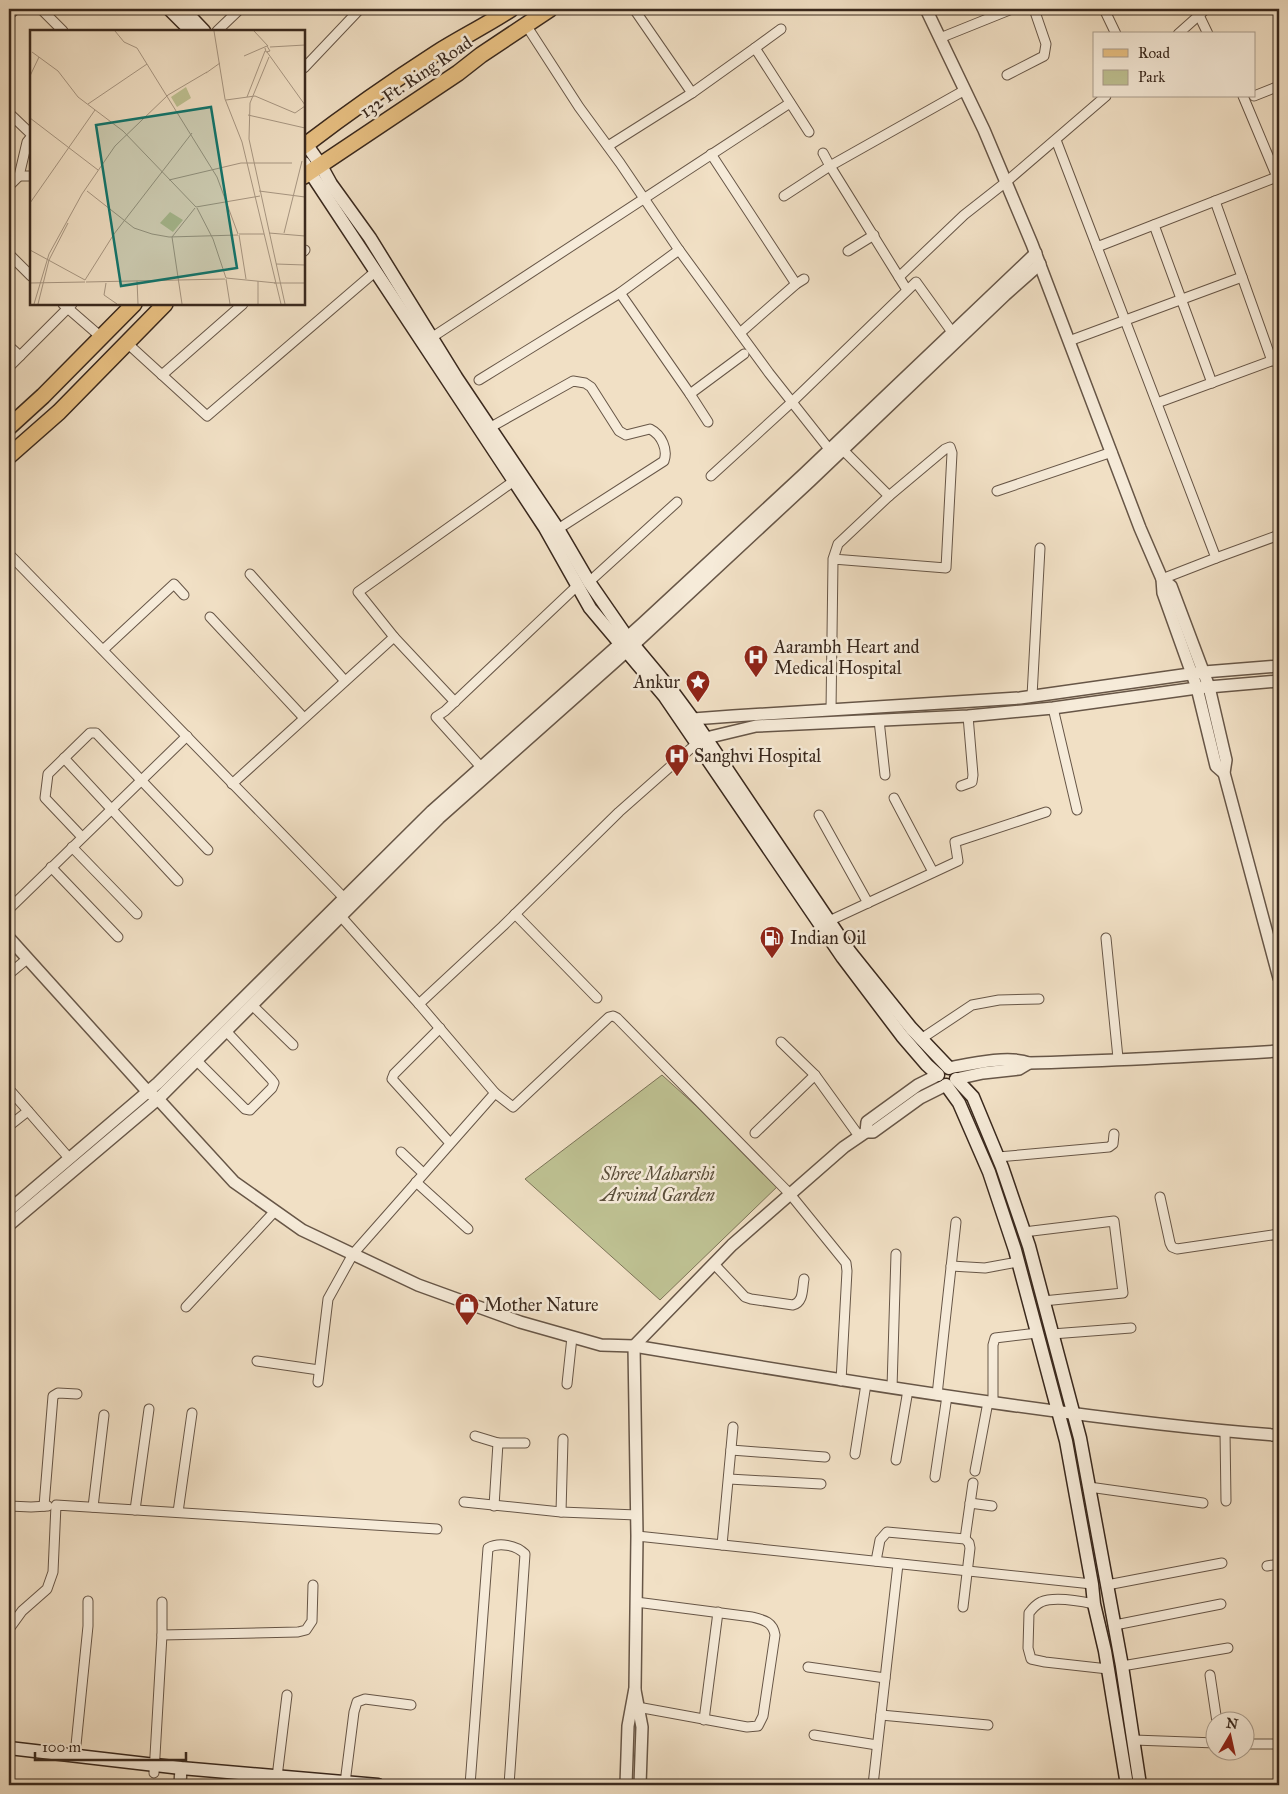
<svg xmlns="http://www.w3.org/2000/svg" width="1288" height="1794" font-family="'IM FELL Great Primer',serif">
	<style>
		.green { fill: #bec192; stroke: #7c7458 }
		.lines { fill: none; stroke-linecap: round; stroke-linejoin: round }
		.minor-casing { stroke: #675647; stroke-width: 11 }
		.tertiary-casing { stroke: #675647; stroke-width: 14 }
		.secondary-casing { stroke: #39281d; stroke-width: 15 }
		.primary-casing { stroke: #39281d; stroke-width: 18 }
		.minor { stroke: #f6ebd9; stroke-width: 9 }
		.tertiary { stroke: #f6ebd9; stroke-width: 11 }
		.secondary { stroke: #f6ebd9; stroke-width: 12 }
		.primary { stroke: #e8c082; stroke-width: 15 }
		.labels { text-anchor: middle; stroke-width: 5; stroke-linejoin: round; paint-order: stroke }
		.street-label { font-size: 18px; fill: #39281d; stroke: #f6ebd9 }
		.poi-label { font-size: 18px; fill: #39281d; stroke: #f6ebd9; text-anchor: start }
		.park-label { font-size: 18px; font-style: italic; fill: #5a4e3a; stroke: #f6ebd9 }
		.inset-road { fill: none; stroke: #a79682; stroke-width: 1 }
		.view { fill: #0f766e; fill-opacity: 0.15; stroke: #0f766e; stroke-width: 2.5 }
		.inset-edge { fill: none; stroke: #39281d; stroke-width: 2.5 }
	</style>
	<rect width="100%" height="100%" fill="#f1e0c5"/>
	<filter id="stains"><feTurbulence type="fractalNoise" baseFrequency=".004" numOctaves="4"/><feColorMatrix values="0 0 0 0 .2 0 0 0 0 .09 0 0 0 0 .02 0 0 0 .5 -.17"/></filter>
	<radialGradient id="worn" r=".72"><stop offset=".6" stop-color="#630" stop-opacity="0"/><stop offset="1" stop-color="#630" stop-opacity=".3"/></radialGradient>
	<polygon class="green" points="662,1075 781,1183 660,1300 525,1179"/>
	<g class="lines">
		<defs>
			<g id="minor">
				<polyline points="41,9 63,31"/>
				<polyline points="634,9 692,93"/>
				<polyline points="1104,9 1116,34"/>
				<polyline points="1196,9 1208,34"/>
				<polyline points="9,15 16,9"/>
				<polyline points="526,25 579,107 620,163 679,250 769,373 833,454"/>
				<polyline points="217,31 240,9"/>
				<polyline points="1178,34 1206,9"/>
				<polyline points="940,38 1012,9"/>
				<polyline points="755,48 781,29"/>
				<polyline points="304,68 360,9"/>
				<polyline points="1007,75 1044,56 1046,44 1034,9"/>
				<polyline points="1243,96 1277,177 1279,177"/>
				<polyline points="1254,96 1279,86"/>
				<polyline points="9,113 31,134"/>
				<polyline points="1056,140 1097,247 1277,177"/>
				<polyline points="608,146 692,93 755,48 809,132"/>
				<polyline points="711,154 796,284"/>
				<polyline points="19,176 31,176"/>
				<polyline points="9,186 19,176 27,142 31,137"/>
				<polyline points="784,196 830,166 823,153"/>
				<polyline points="1215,201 1272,361"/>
				<polyline points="1154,225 1212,383"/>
				<polyline points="1097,247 1216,558 1162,579"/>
				<polyline points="304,251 305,250"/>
				<polyline points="848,251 874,235"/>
				<polyline points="9,254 31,276"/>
				<polyline points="899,277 964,215 1006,182 1106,96"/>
				<polyline points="907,290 830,166 965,90"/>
				<polyline points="620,293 690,394 708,422"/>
				<polyline points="63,304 101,337"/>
				<polyline points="740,333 796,284 804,279"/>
				<polyline points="431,338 790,103"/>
				<polyline points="1069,341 1242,277"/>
				<polyline points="127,343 207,416 376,271"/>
				<polyline points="9,346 20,356"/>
				<polyline points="9,367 72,304"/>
				<polyline points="162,375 243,304"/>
				<polyline points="479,380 620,293 679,250"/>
				<polyline points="690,394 744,354"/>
				<polyline points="1157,403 1279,358"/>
				<path d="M491,427L573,381L585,383L591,387L619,431L626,435L650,429C662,435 668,450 664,461L558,529"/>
				<polyline points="843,450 889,496"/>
				<polyline points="711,476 792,402 916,282 952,332"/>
				<polyline points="997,491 1112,452"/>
				<polyline points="9,554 349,903"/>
				<polyline points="1216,558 1279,535"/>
				<polyline points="250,574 345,681"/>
				<polyline points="589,582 677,502"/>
				<polyline points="210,617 304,718"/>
				<polyline points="103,650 174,584 184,595"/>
				<polyline points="1032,696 1040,548"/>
				<polyline points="455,702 394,637 358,592 514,481"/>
				<polyline points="1053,708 1077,810"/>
				<polyline points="831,710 833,561 833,559 838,544 889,496 945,449 950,447 952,453 946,568 833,559"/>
				<polyline points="879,720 885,775"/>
				<polyline points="64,758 178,881"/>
				<polyline points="481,767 436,717 445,711 578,585"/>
				<polyline points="232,784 394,637"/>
				<polyline points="961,786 972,782 973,775 968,716"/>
				<polyline points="894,798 933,872"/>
				<polyline points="819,815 868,903"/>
				<polyline points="82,837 45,798 48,774 90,733 96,733 208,850"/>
				<polyline points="72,847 137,914"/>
				<polyline points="51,867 118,937"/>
				<polyline points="9,909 187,736"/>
				<polyline points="337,912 419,1004 503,926 619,812 697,743"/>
				<polyline points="515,914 597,998"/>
				<polyline points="829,921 958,861 955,842 1046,812"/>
				<polyline points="1106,938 1118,1058"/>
				<polyline points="9,974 27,959"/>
				<polyline points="252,1005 293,1045"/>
				<polyline points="440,1028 394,1074 392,1079 450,1143"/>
				<polyline points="921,1039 972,1005 999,1000 1039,999"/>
				<polyline points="781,1042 815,1075 859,1136"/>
				<polyline points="196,1060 245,1109 250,1110 272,1088 274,1083 271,1079 226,1031"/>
				<polyline points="9,1089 69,1158"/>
				<polyline points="495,1093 513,1107 609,1017 613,1016 617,1018 790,1194 846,1263 847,1271 841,1381"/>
				<polyline points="9,1126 28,1111"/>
				<polyline points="755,1133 815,1075"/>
				<polyline points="401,1152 423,1173"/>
				<polyline points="998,1157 1109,1147 1113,1144 1114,1134"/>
				<polyline points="416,1182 468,1229"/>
				<polyline points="1160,1197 1170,1243 1172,1247 1177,1249 1279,1234"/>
				<polyline points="1024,1232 1114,1221 1123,1293 1043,1301"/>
				<path d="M714,1264L745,1297L751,1299L793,1305C804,1302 802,1289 804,1279"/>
				<polyline points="951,1266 985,1268 1018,1262"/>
				<polyline points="186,1307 275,1211"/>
				<polyline points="1052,1334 1131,1328"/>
				<polyline points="257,1361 319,1370"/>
				<polyline points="318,1382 328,1299 353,1254 495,1093 419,1004"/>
				<polyline points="567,1384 572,1337"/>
				<polyline points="892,1388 896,1254"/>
				<polyline points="937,1395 956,1222"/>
				<polyline points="993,1402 993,1345 995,1338 1037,1333"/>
				<polyline points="1225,1432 1226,1501"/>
				<polyline points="475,1436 498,1443 494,1506"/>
				<polyline points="498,1443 525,1443"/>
				<polyline points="731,1450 825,1457"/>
				<polyline points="855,1454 866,1384"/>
				<polyline points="896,1460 908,1390"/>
				<polyline points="975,1471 988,1402"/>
				<polyline points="935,1477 947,1396"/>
				<polyline points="729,1479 821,1484"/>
				<polyline points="1089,1487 1203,1503"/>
				<polyline points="464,1502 561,1512 637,1515"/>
				<polyline points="970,1503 992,1506"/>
				<polyline points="9,1506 31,1507 48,1506"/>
				<polyline points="44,1506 53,1396 58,1393 77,1394"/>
				<polyline points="93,1507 104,1415"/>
				<polyline points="135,1510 149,1409"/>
				<polyline points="178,1512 192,1413"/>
				<polyline points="561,1512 563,1439"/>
				<polyline points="637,1536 1092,1584"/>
				<polyline points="965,1539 973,1483"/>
				<polyline points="722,1545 733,1427"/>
				<polyline points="876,1561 880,1540 887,1532 965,1539 969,1543 970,1548 963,1607"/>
				<polyline points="1267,1566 1279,1564"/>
				<polyline points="1107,1585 1222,1563"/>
				<path d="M1094,1604C1080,1601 1055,1596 1041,1602C1037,1604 1032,1609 1029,1613L1028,1648L1031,1659L1045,1662L1108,1669"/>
				<polyline points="1115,1625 1221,1604"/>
				<polyline points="9,1629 22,1611 47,1589 53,1572 56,1505 437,1529"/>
				<polyline points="162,1635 298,1632 306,1630 312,1621 313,1585"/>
				<polyline points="1122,1666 1228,1648"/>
				<polyline points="808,1667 885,1678"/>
				<polyline points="1210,1675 1217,1722"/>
				<path d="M632,1706L747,1727L758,1726L763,1716L775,1635C773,1622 764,1620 752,1617L636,1602"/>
				<polyline points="881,1715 988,1725"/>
				<polyline points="704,1720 718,1612"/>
				<polyline points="814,1735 877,1745"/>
				<polyline points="1134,1740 1216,1743"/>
				<polyline points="1246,1744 1279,1744"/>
				<polyline points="75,1755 88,1626 88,1601"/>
				<polyline points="154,1773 162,1635 162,1602"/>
				<polyline points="277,1777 287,1695"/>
				<polyline points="345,1783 354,1712 357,1702 365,1699 411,1705"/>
				<path d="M470,1785L488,1548C499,1542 516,1545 525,1554L509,1785"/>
				<polyline points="873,1785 898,1564"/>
			</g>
			<g id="tertiary">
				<polyline points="926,9 984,130 1032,244 1140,528 1162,579 1163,593 1197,688 1216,766 1224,773"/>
				<polyline points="1162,579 1171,586 1209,687 1226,760 1224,773 1279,978"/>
				<polyline points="687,721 693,719 733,716 1020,698 1204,672 1279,666"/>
				<polyline points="698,742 706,738 756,726 968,716 1053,708 1197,688 1279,681"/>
				<path d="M9,938L148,1092L158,1099L234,1182L302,1230L418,1285L520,1322L601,1345L634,1346C754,1366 875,1386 996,1403C1088,1416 1181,1428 1274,1435L1279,1437"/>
				<path d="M949,1068C970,1064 1009,1055 1029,1063C1112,1061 1196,1056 1279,1051"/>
				<polyline points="956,1079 983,1073 1019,1069 1029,1063"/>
				<polyline points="866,1132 867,1122 918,1085 938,1075"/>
				<polyline points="9,1210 158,1083 432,811 642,624 804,474 1036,253"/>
				<polyline points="9,1225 158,1099 439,818 627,651 810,481 1005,295 1040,264"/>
				<polyline points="635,1690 642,1727 640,1785"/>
				<polyline points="180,1785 181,1768"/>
				<polyline points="626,1785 628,1726 635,1688 637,1536 634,1346 732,1245 844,1147 866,1132 873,1132 920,1098 946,1085"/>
			</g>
			<g id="secondary">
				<polyline points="169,9 191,31"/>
				<polyline points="183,9 204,31"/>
				<polyline points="304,141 320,164 331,184 370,238 456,377 558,529 589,582 627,637 673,692 693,719 850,952 911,1028 949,1068"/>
				<polyline points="304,163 545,528 590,608 665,697 843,958 902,1036 927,1065 938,1075"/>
				<polyline points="956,1079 973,1097 1002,1167 1029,1246 1080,1438 1122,1666 1140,1785"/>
				<polyline points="946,1085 959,1103 989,1172 1015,1250 1066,1441 1092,1584 1094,1604 1105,1651 1127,1785"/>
				<polyline points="9,1748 181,1768 378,1785"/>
			</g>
			<g id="primary">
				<path d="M304,146C346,114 390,83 435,54C460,38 487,25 511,9"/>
				<polyline points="304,176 458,73 481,55 550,9"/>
				<polyline points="9,427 43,396 134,304"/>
				<polyline points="9,456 59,412 165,304"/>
			</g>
		</defs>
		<use href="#minor" class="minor-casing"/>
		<use href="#tertiary" class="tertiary-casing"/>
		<use href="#secondary" class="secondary-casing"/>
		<use href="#primary" class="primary-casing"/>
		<use href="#minor" class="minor"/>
		<use href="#tertiary" class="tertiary"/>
		<use href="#secondary" class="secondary"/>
		<use href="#primary" class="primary"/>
	</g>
	<defs>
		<symbol id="hospital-pin" viewBox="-11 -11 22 30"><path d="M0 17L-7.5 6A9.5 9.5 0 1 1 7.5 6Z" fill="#8f2418" stroke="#f6ebd9"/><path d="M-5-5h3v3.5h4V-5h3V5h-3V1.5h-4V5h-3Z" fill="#fff"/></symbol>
		<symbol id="sight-pin" viewBox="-11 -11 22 30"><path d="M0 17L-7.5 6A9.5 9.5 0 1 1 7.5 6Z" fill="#8f2418" stroke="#f6ebd9"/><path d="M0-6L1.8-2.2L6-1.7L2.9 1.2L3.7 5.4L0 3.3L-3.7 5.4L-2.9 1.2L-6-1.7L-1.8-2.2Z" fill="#fff"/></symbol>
		<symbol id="fuel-pin" viewBox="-11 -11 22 30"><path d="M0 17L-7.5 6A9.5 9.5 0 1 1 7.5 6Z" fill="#8f2418" stroke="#f6ebd9"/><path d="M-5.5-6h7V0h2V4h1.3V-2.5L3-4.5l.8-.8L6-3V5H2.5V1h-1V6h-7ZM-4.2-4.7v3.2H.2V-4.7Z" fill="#fff"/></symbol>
		<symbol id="shop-pin" viewBox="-11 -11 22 30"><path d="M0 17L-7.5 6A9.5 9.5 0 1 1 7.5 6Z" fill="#8f2418" stroke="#f6ebd9"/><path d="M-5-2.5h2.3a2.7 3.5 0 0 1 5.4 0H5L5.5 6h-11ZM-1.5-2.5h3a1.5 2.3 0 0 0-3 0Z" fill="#fff"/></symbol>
	</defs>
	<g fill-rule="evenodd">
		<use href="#hospital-pin" x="742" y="643" width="28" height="38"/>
		<use href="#sight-pin" x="684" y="668" width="28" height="38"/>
		<use href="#hospital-pin" x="663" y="742" width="28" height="38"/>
		<use href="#fuel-pin" x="758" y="924" width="28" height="38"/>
		<use href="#shop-pin" x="453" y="1291" width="28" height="38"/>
	</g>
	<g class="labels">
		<g class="street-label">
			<text transform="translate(416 77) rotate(-34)" y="6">132 Ft. Ring Road</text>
		</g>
		<g class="poi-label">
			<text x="774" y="653">Aarambh Heart and<tspan x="774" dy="21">Medical Hospital</tspan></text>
			<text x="680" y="688" text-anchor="end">Ankur</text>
			<text x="694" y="762">Sanghvi Hospital</text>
			<text x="790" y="944">Indian Oil</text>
			<text x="484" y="1311">Mother Nature</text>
		</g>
		<g class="park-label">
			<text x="658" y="1180">Shree Maharshi<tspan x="658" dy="21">Arvind Garden</tspan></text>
		</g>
	</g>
	<g transform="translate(30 30)">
		<rect width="275" height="275" fill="#f1e0c5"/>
		<path d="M156,57L161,68L147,77L141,67ZM140,182L153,190L143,202L130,193Z" fill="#bec192"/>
		<path class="inset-road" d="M85,1L94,12L107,18L187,147M184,1L195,69L212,112L251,274M224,1L238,16M240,17L275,15M2,22L28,41L48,67L93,101L166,177M237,22L275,75M214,26L237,16L240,21L236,22L235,18M239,27L220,73L219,109L255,274M176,43L190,33M0,46L9,27M217,67L235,21M196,70L225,66L265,83L275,76M58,74L117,34M218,85L275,98M0,88L68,140M187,147L208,204M139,150L211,133H262M57,161L104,198L122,204L139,207L208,205M229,161L275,167M0,173L65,80M166,177L230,166M167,178L183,209L196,248L246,253M239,203L275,206M254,203L272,131M209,204H234M209,205L216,249M0,220L55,250M246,234L275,235M196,249L200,274M55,250L84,204L162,103M107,251L108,274M56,252L195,249M0,253L55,252M76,253L74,265L87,274M244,253H275M4,274L19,224L52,164L85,116L138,65L177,42M8,274L19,230L38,193M152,274L142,207L165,178M228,274V251"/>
		<path class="view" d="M181,77L207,238L91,256L66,95Z"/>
		<rect width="275" height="275" class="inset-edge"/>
	</g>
	<rect width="1288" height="1794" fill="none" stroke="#f1e0c5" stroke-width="30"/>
	<rect x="10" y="10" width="1268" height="1774" fill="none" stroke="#39281d" stroke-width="2.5"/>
	<rect x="15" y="15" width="1258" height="1764" fill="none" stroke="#39281d"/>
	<rect x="1093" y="32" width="162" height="65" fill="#f6ebd9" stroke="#aa9d8e"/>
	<rect x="1103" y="49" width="25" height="8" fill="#e8c082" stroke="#aa9d8e"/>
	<text x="1138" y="58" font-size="15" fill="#39281d">Road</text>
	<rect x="1103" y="70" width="25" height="15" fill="#bec192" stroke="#aa9d8e"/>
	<text x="1138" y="82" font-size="15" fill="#39281d">Park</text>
	<g transform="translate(1230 1736) rotate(9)"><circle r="24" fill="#f6ebd9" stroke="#aa9d8e"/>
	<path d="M0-4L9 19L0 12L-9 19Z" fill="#8f2418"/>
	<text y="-8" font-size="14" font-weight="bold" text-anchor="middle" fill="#39281d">N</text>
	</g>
	<path d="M35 1752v8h151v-8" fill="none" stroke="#39281d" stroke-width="2.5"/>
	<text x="42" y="1752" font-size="15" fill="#39281d" stroke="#f6ebd9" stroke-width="4" paint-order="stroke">100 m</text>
	<rect width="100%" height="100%" filter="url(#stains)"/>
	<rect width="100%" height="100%" fill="url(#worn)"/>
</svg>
